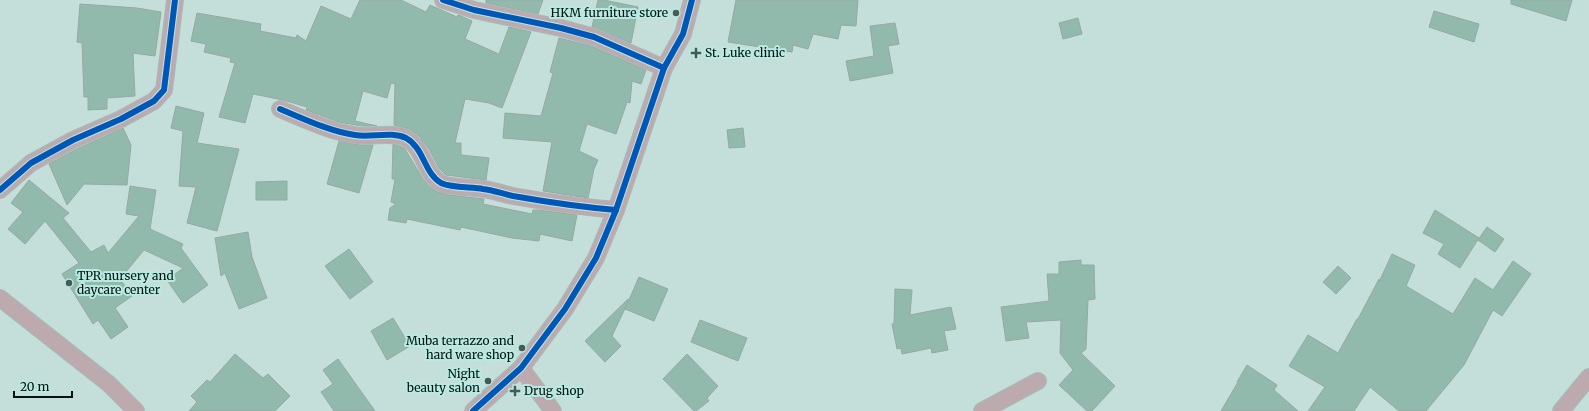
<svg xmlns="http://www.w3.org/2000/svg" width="1589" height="411" font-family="Merriweather,serif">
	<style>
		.building { fill: #91baad; stroke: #95a9a3 }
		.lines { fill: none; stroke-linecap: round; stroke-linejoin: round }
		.street-casing { stroke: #a7bcb8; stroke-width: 18 }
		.street { stroke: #bcaaaf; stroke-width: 16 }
		.cycleway-casing { stroke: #b9eae2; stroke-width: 8 }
		.cycleway { stroke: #0057b8; stroke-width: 6 }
		.poi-dot { fill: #465a56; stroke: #b9eae2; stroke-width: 1.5 }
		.labels { text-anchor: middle; stroke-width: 4; stroke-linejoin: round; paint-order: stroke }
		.poi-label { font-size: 12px; fill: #02120f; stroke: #b9eae2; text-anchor: end }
	</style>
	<rect width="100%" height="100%" fill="#c4dfda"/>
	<g class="building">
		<polygon points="360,0 401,0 426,12 430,5 457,17 458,15 461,16 472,21 465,39 499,54 509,27 531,32 502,108 489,103 465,99 455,143 461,143 461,155 489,158 486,180 446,175 439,168 429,149 419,136 409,129 394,125 395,84 391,83 387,98 363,91 355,121 377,126 362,126 339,122 306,110 307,107 283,100 253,94 245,123 219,117 235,63 230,62 231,58 204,52 206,44 191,41 197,13 261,24 260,31 296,38 297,35 306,41 321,6 351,19"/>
		<polygon points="486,0 543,0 538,14 486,3"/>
		<polygon points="598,0 604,0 638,7 631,43 592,27"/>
		<polygon points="736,0 858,0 856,26 841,25 838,39 813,34 808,49 793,45 792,52 728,42"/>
		<polygon points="1511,0 1572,0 1566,21 1511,4"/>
		<polygon points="80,4 137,8 161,12 155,56 133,53 135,96 107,98 107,109 88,110 88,97 84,97 82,43 77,42"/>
		<polygon points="1434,11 1479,24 1474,42 1429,27"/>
		<polygon points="1078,18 1082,34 1063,39 1059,23"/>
		<polygon points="895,23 899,44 888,46 893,73 850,81 846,61 874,56 870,26"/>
		<polygon points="559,38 591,46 646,70 641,84 632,81 630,103 627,102 616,134 587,124 579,151 598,160 594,169 588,198 543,191 552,142 503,138 505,113 541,116 553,73 550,72"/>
		<polygon points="176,106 204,113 197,143 239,149 217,231 187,223 196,187 179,186 183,131 171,128"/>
		<polygon points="123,128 131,145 127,185 84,184 67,205 49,164 77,149"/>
		<polygon points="743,128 745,147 729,148 727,130"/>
		<polygon points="339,141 360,145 373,145 359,193 327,184"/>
		<polygon points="393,144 402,147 405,149 423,179 429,186 438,192 449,195 484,199 483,204 532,214 533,210 538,210 577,215 572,241 540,234 539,241 512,238 461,227 460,230 407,219 406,223 388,220 390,208 396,204 391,202 395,179 392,179"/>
		<polygon points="29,180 69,213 63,218 91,252 104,245 108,253 139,216 126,214 130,186 156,190 150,229 183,244 181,248 208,285 183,303 167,280 183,268 144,250 120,279 132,296 115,308 128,327 111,339 98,320 93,324 62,274 79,263 45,221 25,244 8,229 23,212 11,203"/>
		<polygon points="287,181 287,200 256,200 256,182"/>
		<polygon points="1435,210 1479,238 1460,268 1438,254 1444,244 1423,233"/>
		<polygon points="1487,227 1504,239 1495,252 1478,240"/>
		<polygon points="248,232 252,257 267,298 239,309 225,273 221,276 215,238"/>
		<polygon points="349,249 373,282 350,299 325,266"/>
		<polygon points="1392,254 1415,265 1406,286 1453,314 1475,278 1493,290 1513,261 1531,274 1502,316 1493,310 1464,365 1426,411 1399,411 1370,387 1354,411 1308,411 1325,387 1289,366 1308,335 1338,353 1357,319 1358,319 1379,279 1379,282"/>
		<polygon points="1081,260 1081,265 1094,265 1095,299 1088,300 1086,349 1081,353 1115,386 1092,411 1087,411 1059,385 1073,370 1060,353 1061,320 1026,322 1029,338 1006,341 1001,307 1049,301 1047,274 1059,274 1059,262"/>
		<polygon points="1338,266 1351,278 1336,294 1323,282"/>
		<polygon points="639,277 668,289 654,321 625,309"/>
		<polygon points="895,289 912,290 910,315 951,307 956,329 944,331 948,350 932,353 931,348 902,354 901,348 897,349 892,324 894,324"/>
		<polygon points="628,299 629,300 612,336 621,346 605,362 585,341"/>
		<polygon points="393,318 410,346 387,360 371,331"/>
		<polygon points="700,320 747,338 738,361 691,342"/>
		<polygon points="235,354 263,378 268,374 290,396 275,411 189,411 197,402 191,396 207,380 210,382"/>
		<polygon points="687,354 718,386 707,398 709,401 696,411 694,411 663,379"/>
		<polygon points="338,359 375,411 334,411 321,392 333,384 323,370"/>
		<polygon points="1247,365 1277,385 1274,390 1298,411 1221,411 1238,382 1237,382"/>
	</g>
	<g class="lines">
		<defs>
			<g id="street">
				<polyline points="443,0 474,10 561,28 594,37 664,68"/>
				<path d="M280,109C302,118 331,132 355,135C371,138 391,131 406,138C424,148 424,173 441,183C451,188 472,187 483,189C493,190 503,194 513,196C547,202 581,207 616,210"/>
				<polyline points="0,190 31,163 73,140 121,119 154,101 164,90 175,0"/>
				<polyline points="0,298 109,384 136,411"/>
				<polyline points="521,368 553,411"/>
				<polyline points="473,411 521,368 565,309 596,258 616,210 664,68 683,34 692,0"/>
				<polyline points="982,411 1038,381"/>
				<polyline points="1561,411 1589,377"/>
			</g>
		</defs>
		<use href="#street" class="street-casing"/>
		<use href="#street" class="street"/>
		<defs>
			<g id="cycleway">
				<polyline points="443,0 474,10 561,28 594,37 664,68"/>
				<path d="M280,109C302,118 331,132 355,135C371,138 391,131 406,138C424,148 424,173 441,183C451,188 472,187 483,189C493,190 503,194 513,196C547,202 581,207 616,210"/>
				<polyline points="0,190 31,163 73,140 121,119 154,101 164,90 175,0"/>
				<polyline points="473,411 521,368 565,309 596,258 616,210 664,68 683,34 692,0"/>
			</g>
		</defs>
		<use href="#cycleway" class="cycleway-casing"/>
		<use href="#cycleway" class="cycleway"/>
	</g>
	<g class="poi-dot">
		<circle cx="676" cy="13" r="4"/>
		<path d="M694 47h4v4h4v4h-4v4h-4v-4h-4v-4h4z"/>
		<circle cx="69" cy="283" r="4"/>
		<circle cx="522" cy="348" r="4"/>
		<circle cx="488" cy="381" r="4"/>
		<path d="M513 385h4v4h4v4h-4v4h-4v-4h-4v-4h4z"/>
	</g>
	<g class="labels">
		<g class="poi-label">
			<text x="668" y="17">HKM furniture store</text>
			<text x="705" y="57" text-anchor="start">St. Luke clinic</text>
			<text x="77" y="280" text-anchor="start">TPR nursery and<tspan x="77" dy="14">daycare center</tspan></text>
			<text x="514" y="345">Muba terrazzo and<tspan x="514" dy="14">hard ware shop</tspan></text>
			<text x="480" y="378">Night<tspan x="480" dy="14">beauty salon</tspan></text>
			<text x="524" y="395" text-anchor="start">Drug shop</text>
		</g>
	</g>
	<path d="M14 391v6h58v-6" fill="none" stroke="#02120f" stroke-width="2"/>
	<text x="20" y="391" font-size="12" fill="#02120f" stroke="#b9eae2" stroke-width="3" paint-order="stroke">20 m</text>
</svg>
